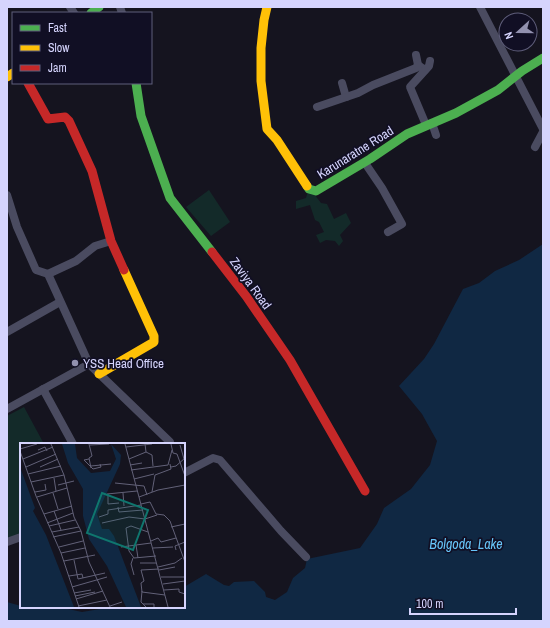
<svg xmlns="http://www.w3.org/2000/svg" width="550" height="628" font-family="'Archivo Narrow',sans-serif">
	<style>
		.green { fill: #132a29 }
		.water { fill: #102843 }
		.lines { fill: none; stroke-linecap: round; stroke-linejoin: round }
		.street { stroke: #4a4b60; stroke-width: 8 }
		.fast { stroke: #4caf50; stroke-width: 9 }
		.slow { stroke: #ffc107; stroke-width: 9 }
		.jam { stroke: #c62828; stroke-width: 9 }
		.poi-dot { fill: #9291af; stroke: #110f24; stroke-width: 1.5 }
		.labels { text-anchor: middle; stroke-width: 3.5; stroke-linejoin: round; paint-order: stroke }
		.street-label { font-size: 13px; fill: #d5d4fd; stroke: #110f24 }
		.poi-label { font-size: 13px; fill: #d5d4fd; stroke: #110f24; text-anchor: start }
		.water-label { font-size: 14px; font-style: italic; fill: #67c4f8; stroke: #110f24 }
		.inset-road { fill: none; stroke: #626178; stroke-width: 1 }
		.view { fill: #0f766e; fill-opacity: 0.15; stroke: #0f766e; stroke-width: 2 }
		.inset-edge { fill: none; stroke: #d5d4fd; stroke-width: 2 }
	</style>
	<rect width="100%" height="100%" fill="#15141f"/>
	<g class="green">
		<polygon points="209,190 230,222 211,236 186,207"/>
		<polygon points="308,191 314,194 321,203 327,204 334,219 346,213 351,223 340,235 343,241 339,246 335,241 326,240 320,243 316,235 324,232 319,222 315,220 310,205 296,209 296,201 306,198"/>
		<polygon points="24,407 44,444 21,444 21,535 7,540 7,416"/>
	</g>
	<polygon class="water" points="543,244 543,621 7,621 7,602 21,606 21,607 59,607 82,612 112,607 184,607 184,587 206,574 224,585 229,586 234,582 254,581 265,592 266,597 275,600 287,592 293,578 305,568 307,559 360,548 377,524 384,508 411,489 430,465 437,441 422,414 399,386 424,359 434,344 463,289 479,283 495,271 519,260"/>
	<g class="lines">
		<g class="street">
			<polyline points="70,7 74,13"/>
			<polyline points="120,7 122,13"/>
			<polyline points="480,7 543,129"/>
			<polyline points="416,55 418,65"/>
			<polyline points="342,83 346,97"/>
			<polyline points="317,107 358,93 373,85 416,68 418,65 425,70"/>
			<polyline points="432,123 436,135"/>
			<polyline points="426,125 410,87 429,66 430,61"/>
			<polyline points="535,147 543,132"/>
			<polyline points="365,163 382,188 402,224 388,232"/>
			<polyline points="7,195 17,227 36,270 48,274 89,364 170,442 170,444"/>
			<polyline points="48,274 76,261 95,246 111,241"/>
			<polyline points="7,332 60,302"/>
			<polyline points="43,389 73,444"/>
			<polyline points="7,409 89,364"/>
			<polyline points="184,473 213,458 220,460 281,531 306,557"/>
			<polyline points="7,542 21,537"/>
		</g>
		<g class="fast">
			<polyline points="91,13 99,7"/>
			<polyline points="136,83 141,116 170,198 212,252"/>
			<polyline points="307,186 309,189 316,191 370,159 407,134 456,113 498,90 522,71 543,58"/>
		</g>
		<g class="slow">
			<polyline points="267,7 264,20 261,48 261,81 267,129 277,140 307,186"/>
			<polyline points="7,77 13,73"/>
			<polyline points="99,374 154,342 154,336 124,270"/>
		</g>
		<g class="jam">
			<polyline points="28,83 48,119 65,117 69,121 92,171 111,241 124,270"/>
			<polyline points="212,252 246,296 290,360 365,491"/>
		</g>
	</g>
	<circle class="poi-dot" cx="75" cy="363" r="4"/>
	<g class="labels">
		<g class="street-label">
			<text transform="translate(355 152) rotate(-32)" y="5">Karunaratne Road</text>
			<text transform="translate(251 283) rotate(54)" y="5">Zaviya Road</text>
		</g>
		<g class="poi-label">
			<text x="83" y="368">YSS Head Office</text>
		</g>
		<g class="water-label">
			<text x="466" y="549">Bolgoda_Lake</text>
		</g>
	</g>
	<g transform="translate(20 443)">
		<rect width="165" height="165" fill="#15141f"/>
		<path d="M42,1H55L57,15L71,30L90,28L96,16L91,1L101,12L100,21L77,71L82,86H89L94,93L121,164H106L87,123L69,96L63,73V46L48,20ZM0,24L15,65L13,68L26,92L54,164H0Z" fill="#102843"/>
		<path class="inset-road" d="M31,1L44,32L54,74L61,88L69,119L90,164M69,1L72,13L69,15L71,25M105,1L148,164M125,1L126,9L132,12L133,23M151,1L153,10L157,11L165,33M70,2L89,1M160,2L164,16M106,4L132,1M0,6L17,1M18,7L25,4L27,8M0,8L16,53L41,110L59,164M3,16L33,4M69,16L64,17L73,26L81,24L80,21M109,16L126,9M110,22L122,20M71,23L91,21M6,24L36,11M20,24L38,16M151,24L156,23L165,15M111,27L148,22L152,7M8,31L41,23M34,35L36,48M114,36L134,31M11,39L44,32M95,40L124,43L127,52M38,42L54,38M15,49L26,47L25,41M132,49L135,32L151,26L150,21M33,50L38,66M103,50L104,63M87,51L117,48M88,51V61L99,60M17,54L47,45M119,54L138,47L165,42M121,61L130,59L136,71L144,72L150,78L165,119M98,64L99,69L123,67M34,68L41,87M24,71L52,63M79,74L88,71V67L121,62M125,76L137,72M27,80L53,70M82,80L109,74L125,76M29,83L55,77M151,84L165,81M32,89L59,84M128,89L111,83L106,85L109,108L114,115L136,113M33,94L61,88M131,98L138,95L141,99L156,95M116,102L118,115M39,104L63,98M101,104L131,100M133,105L153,104M156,107L155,103L165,99M41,110L65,105M113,115L111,121L114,132M54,117L58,136L85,130M44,118L75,112M120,120H136M138,124L155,120L162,115M139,126L121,127L124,138L121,140L122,149L145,152M139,127L155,124M49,133L62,131L63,135M141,134H165M143,141L165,138M52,144L87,134M144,147L159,146V149L165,151M122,148L121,159L126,164M54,150L71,147M55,153L75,149M56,156L83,148M123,161H134V164M58,163L87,157M90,163L102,159"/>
		<path class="view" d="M82,50L128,67L113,107L67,90Z"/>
		<rect width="165" height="165" class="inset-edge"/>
	</g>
	<rect width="550" height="628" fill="none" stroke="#d5d4fd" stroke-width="16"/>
	<rect x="12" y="12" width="140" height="72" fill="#110f24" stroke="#5f5e7b"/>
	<rect x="20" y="25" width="20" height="6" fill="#4caf50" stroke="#5f5e7b"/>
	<text x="48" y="32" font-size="12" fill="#d5d4fd">Fast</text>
	<rect x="20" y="45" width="20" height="6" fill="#ffc107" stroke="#5f5e7b"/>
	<text x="48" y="52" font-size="12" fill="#d5d4fd">Slow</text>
	<rect x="20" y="65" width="20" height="6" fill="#c62828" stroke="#5f5e7b"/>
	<text x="48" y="72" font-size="12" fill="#d5d4fd">Jam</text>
	<g transform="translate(518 32) rotate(249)"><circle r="19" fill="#110f24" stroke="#5f5e7b"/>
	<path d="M0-3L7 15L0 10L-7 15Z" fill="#9291af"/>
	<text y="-6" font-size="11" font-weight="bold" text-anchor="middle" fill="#d5d4fd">N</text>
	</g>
	<path d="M410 608v6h106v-6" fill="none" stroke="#d5d4fd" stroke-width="2"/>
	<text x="416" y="608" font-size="12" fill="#d5d4fd" stroke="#110f24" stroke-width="3" paint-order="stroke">100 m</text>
</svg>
